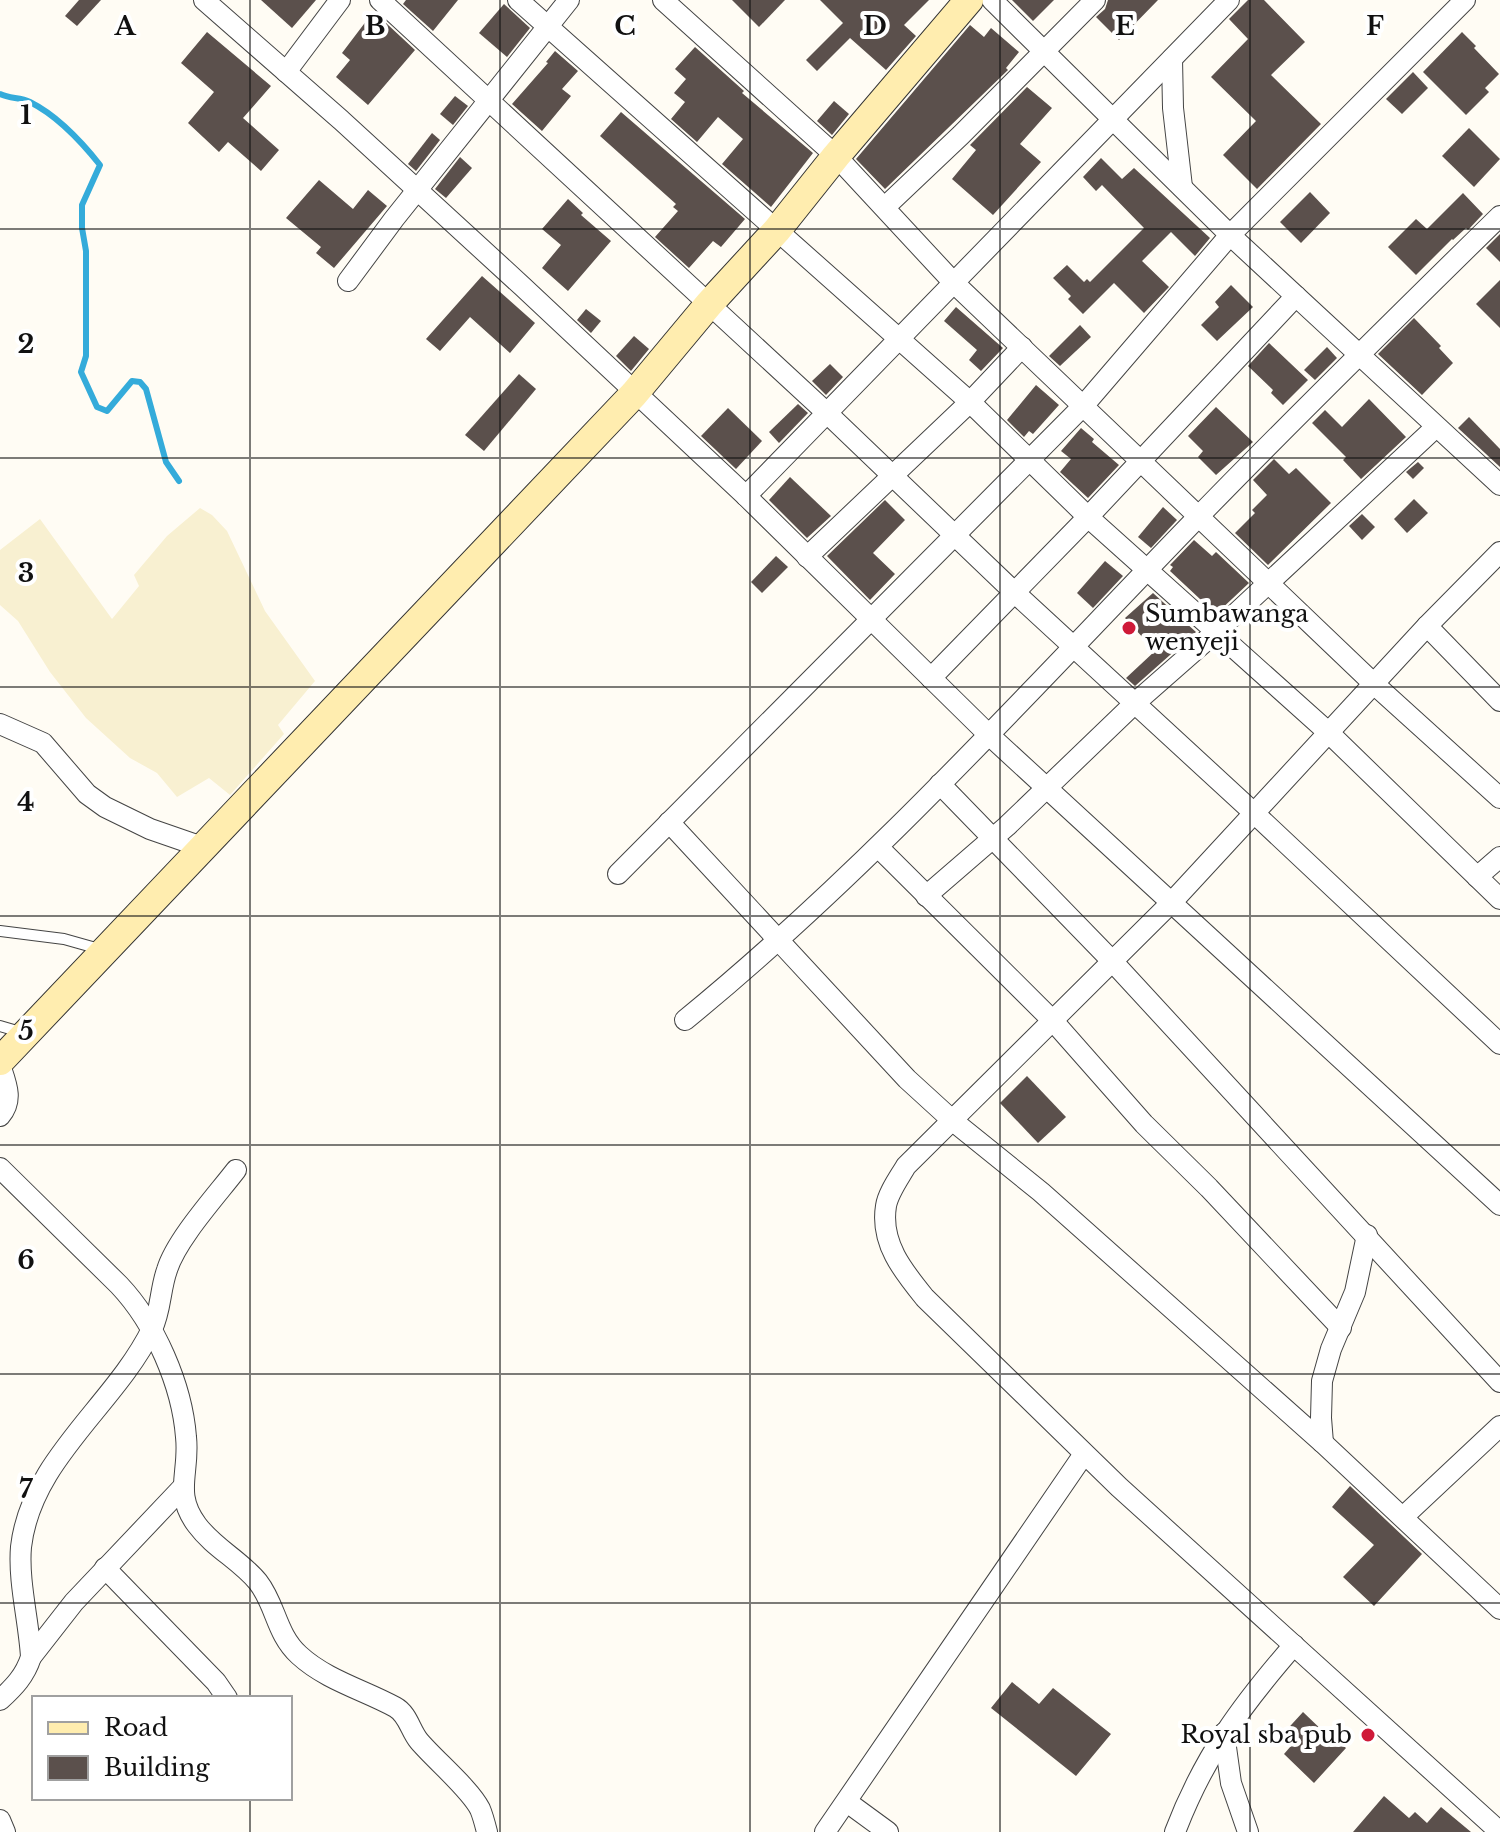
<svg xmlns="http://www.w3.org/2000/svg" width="1500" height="1832" font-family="'Libre Baskerville',serif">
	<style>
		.farmland { fill: #f8f0d1 }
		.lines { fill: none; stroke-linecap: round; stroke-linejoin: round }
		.stream { stroke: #34abda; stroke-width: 6 }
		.building { fill: #5b504c }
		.lane-casing { stroke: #444; stroke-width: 12 }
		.street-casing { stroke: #444; stroke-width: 22 }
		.secondary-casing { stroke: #333; stroke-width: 30 }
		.lane { stroke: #fff; stroke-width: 10 }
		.street { stroke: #fff; stroke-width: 20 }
		.secondary { stroke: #ffedaf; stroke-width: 28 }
		.grid { fill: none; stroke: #111; stroke-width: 2; stroke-opacity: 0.55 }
		.poi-dot { fill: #cf1a39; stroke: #fff; stroke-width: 3 }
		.labels { text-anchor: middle; stroke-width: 8; stroke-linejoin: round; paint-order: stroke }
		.poi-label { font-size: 24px; fill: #111; stroke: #fff; text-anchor: start }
		.grid-label { font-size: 26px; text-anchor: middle; font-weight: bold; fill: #111; stroke: #fff; stroke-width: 8; stroke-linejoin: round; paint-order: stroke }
	</style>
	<rect width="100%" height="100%" fill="#fffcf4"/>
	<polygon class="farmland" points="200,508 212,515 227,531 265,611 315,681 278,725 284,734 230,795 209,778 177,797 157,773 130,758 86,718 50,672 18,621 0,605 0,550 40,519 112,619 139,586 134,575 167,536"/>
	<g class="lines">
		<path class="stream" d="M0,94C10,99 20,97 30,102C58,116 81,141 100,165L82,205V228L86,251V356L81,372L97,407L107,411L132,381L140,382L146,389L166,462L179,481"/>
	</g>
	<g class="building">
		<polygon points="79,0 101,0 77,26 65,16"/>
		<polygon points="261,0 316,0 292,28"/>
		<polygon points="406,0 458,0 433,31 403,4"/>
		<polygon points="732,0 785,0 759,27"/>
		<polygon points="820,0 929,0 904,25 916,36 886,70 850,38 817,71 806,60 843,23"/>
		<polygon points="1012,0 1054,0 1033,21"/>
		<polygon points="1108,0 1158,0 1119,40 1096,17 1105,9"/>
		<polygon points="1248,0 1264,0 1305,42 1271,75 1321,124 1257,189 1223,155 1256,121 1211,77 1248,39 1229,19"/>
		<polygon points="504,4 530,28 507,57 479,33"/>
		<polygon points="367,20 380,30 386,23 415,50 368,105 336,77 350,60 342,53"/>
		<polygon points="970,25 984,37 991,28 1019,52 1006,68 1008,70 885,189 856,159"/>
		<polygon points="207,32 271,86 243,118 279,150 261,171 228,142 219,152 188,123 214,92 181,63"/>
		<polygon points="1462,32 1476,46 1474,48 1499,74 1485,88 1489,92 1466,115 1423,72"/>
		<polygon points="695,47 744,91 742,93 813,153 771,207 722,164 743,139 718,117 697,142 671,119 685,102 674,93 686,79 675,69"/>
		<polygon points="555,51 578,71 562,89 571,96 542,131 512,104 548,63 546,62"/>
		<polygon points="1413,72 1428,88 1402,114 1386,99"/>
		<polygon points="1027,87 1052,108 1020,144 1041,162 993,215 952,179 976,150 970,145"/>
		<polygon points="455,96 468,106 453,125 440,114"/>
		<polygon points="834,101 849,114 832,135 817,121"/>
		<polygon points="621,112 745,219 721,247 713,241 689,268 655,237 678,211 673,207 676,204 600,136"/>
		<polygon points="1469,128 1500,159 1474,187 1442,156"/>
		<polygon points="432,133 440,140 416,171 408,164"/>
		<polygon points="460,157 472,168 446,198 435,189"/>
		<polygon points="1101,158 1122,179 1134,168 1210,238 1195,256 1171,232 1142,261 1169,287 1144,313 1114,283 1083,314 1068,299 1071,296 1053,278 1067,265 1084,282 1087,279 1090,282 1144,228 1102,185 1096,191 1083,177"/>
		<polygon points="319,180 353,209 368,190 387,206 334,268 316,253 321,247 286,218"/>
		<polygon points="1310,192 1330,213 1301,243 1280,222"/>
		<polygon points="1463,193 1483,214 1468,230 1466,228 1453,240 1452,239 1416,275 1388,247 1416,219 1427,229"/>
		<polygon points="568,199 583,213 581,215 611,241 568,291 542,268 561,245 542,229"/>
		<polygon points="1500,234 1500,262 1486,248"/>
		<polygon points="482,276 535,323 510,353 470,317 440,351 426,339"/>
		<polygon points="1500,280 1500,328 1476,304"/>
		<polygon points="1231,285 1253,307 1217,341 1201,325 1219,307 1215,302"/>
		<polygon points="956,307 1003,348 981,371 969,360 977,350 944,321"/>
		<polygon points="586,309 601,321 591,333 577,320"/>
		<polygon points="1414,318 1441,346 1439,348 1453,363 1422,395 1378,354"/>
		<polygon points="1080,325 1091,337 1060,366 1049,356"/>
		<polygon points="634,336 649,349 631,371 616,356"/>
		<polygon points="1269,343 1308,380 1283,405 1271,393 1273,390 1248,366"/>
		<polygon points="1327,347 1337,358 1315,380 1304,370"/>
		<polygon points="830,364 843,377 826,395 812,381"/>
		<polygon points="519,374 536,389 484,451 465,435"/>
		<polygon points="1036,385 1059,405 1033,434 1029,431 1024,437 1007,420"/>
		<polygon points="1369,399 1406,437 1361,479 1343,460 1346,457 1312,423 1325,410 1342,427"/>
		<polygon points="798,404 808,413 779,443 769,432"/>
		<polygon points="1216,407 1253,442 1216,475 1198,457 1203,451 1188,436"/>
		<polygon points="728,408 762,441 736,469 701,436"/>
		<polygon points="1469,417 1500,449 1500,467 1458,428"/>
		<polygon points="1081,428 1094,439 1092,442 1119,465 1088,498 1060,472 1071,459 1061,451"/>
		<polygon points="1274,459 1289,474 1296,468 1331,503 1268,565 1235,533 1255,513 1252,510 1267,495 1253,480"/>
		<polygon points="1418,462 1424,468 1413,479 1406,472"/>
		<polygon points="790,477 831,516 807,538 769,500"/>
		<polygon points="1414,499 1428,513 1407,533 1394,519"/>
		<polygon points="885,500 905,520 873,553 895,574 870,600 827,556"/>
		<polygon points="1163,507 1177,520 1151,548 1138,537"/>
		<polygon points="1362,514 1375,527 1362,540 1349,526"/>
		<polygon points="1194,540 1212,556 1216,552 1249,583 1216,614 1170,571 1173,567 1170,565"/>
		<polygon points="776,556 788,567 762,593 751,582"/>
		<polygon points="1105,561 1123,576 1093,608 1077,593"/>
		<polygon points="1153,593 1196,632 1135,686 1126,678 1155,651 1125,618"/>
		<polygon points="1027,1076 1066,1117 1038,1143 1000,1103"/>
		<polygon points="1350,1486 1422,1554 1374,1606 1343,1577 1374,1545 1332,1507"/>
		<polygon points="1012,1682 1039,1704 1053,1688 1111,1734 1076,1776 991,1708"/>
		<polygon points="1303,1712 1327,1735 1330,1733 1346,1748 1314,1783 1284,1754 1291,1746 1281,1736"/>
		<polygon points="1384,1796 1409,1818 1415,1812 1427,1823 1441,1807 1471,1832 1353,1832"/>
	</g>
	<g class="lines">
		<defs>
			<g id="lane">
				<polyline points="0,931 64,939 103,950"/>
				<polyline points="0,1026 24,1033"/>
			</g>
			<g id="street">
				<polyline points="204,0 341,120 522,286 746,496 988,734 1500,1205"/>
				<polyline points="380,0 828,414 1014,592 1254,813 1500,1044"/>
				<polyline points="518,0 970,402 1088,517 1329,733 1500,899"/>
				<polyline points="663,0 836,156 953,282 1374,684 1500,798"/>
				<polyline points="992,0 1230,235 1465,0"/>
				<polyline points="1172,59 1173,108 1182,187"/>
				<polyline points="286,72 340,0"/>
				<polyline points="885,207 961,135 1095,0"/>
				<polyline points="348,281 394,219 569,0"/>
				<polyline points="746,496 1229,0"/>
				<polyline points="807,557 970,402 1022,347"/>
				<polyline points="1427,626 1500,701"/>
				<polyline points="931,678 1088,517 1296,296"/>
				<polyline points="0,724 43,743 87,794 105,807 150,829 202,847"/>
				<polyline points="940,784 1113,962 1500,1382"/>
				<polyline points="669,822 907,1079 953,1121 1041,1192 1323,1443 1500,1609"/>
				<polyline points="878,847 1054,1022 1144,1124 1209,1188 1341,1328"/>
				<polyline points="618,874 1084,405 1230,235 1500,485"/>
				<polyline points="1477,877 1500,857"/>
				<polyline points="926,896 1007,826 1135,703 1217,631 1436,427"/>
				<path d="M685,1020C871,868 1032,688 1199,516C1298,414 1399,315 1500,216"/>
				<path d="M0,1065C6,1083 14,1100 0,1116"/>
				<path d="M0,1168L119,1285C155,1323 182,1385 186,1437C190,1473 173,1493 197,1525C214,1548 240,1560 258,1582C276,1605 276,1634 299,1655C326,1680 364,1690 395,1707C408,1714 410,1730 419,1741C435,1760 470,1789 480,1809C483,1816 485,1824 487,1832"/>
				<polyline points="1323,1443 1321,1418 1322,1381 1331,1349 1355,1292 1367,1235"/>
				<polyline points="1403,1517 1500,1426"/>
				<polyline points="105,1568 216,1682 227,1698"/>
				<polyline points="31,1657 74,1602 183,1487"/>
				<path d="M0,1700C14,1687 25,1676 31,1657C29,1622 18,1581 21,1547C31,1459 115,1405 152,1329C161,1311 160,1289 167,1270C176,1240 216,1196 236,1170"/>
				<polyline points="1224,1733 1231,1783 1248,1832"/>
				<polyline points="847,1802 888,1832"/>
				<polyline points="0,1820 5,1832"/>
				<polyline points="825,1832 1084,1454"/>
				<path d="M1175,1832C1204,1756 1241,1706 1294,1645"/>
				<path d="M1500,1832L1119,1487L925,1298C903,1271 880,1243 886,1206C888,1193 899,1178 906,1166L1172,902L1427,626L1500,552"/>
			</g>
			<polyline id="secondary" points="0,1061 634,394 709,304 777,230 836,156 969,0"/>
		</defs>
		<use href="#lane" class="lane-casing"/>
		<use href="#street" class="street-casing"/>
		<use href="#secondary" class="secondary-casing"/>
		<use href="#lane" class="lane"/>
		<use href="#street" class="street"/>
		<use href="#secondary" class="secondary"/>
	</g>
	<path class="grid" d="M250,0V1698M500,0V1832M750,0V1832M1000,0V1832M1250,0V1832M0,229H1500M0,458H1500M0,687H1500M0,916H1500M0,1145H1500M0,1374H1500M0,1603H1500M250,1798V1832"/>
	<g class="poi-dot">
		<circle cx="1129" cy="628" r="8"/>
		<circle cx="1368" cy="1735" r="8"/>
	</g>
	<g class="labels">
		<g class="poi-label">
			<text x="1145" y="622">Sumbawanga<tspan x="1145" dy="28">wenyeji</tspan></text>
			<text x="1352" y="1743" text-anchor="end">Royal sba pub</text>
		</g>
	</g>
	<g class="grid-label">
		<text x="125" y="35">A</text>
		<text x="375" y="35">B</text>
		<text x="625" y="35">C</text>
		<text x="875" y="35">D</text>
		<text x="1125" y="35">E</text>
		<text x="1375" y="35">F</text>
		<text x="26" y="124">1</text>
		<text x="26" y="353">2</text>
		<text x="26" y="582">3</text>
		<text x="26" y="811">4</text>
		<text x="26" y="1040">5</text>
		<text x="26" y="1269">6</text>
		<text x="26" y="1498">7</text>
	</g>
	<rect x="32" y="1696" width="260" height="104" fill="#ffffff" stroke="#a0a0a0" stroke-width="2"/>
	<rect x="48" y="1722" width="40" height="12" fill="#ffedaf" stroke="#a0a0a0" stroke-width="2"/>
	<text x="104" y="1736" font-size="24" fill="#111111">Road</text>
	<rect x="48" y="1756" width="40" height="24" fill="#5b504c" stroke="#a0a0a0" stroke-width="2"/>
	<text x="104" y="1776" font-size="24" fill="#111111">Building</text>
</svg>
